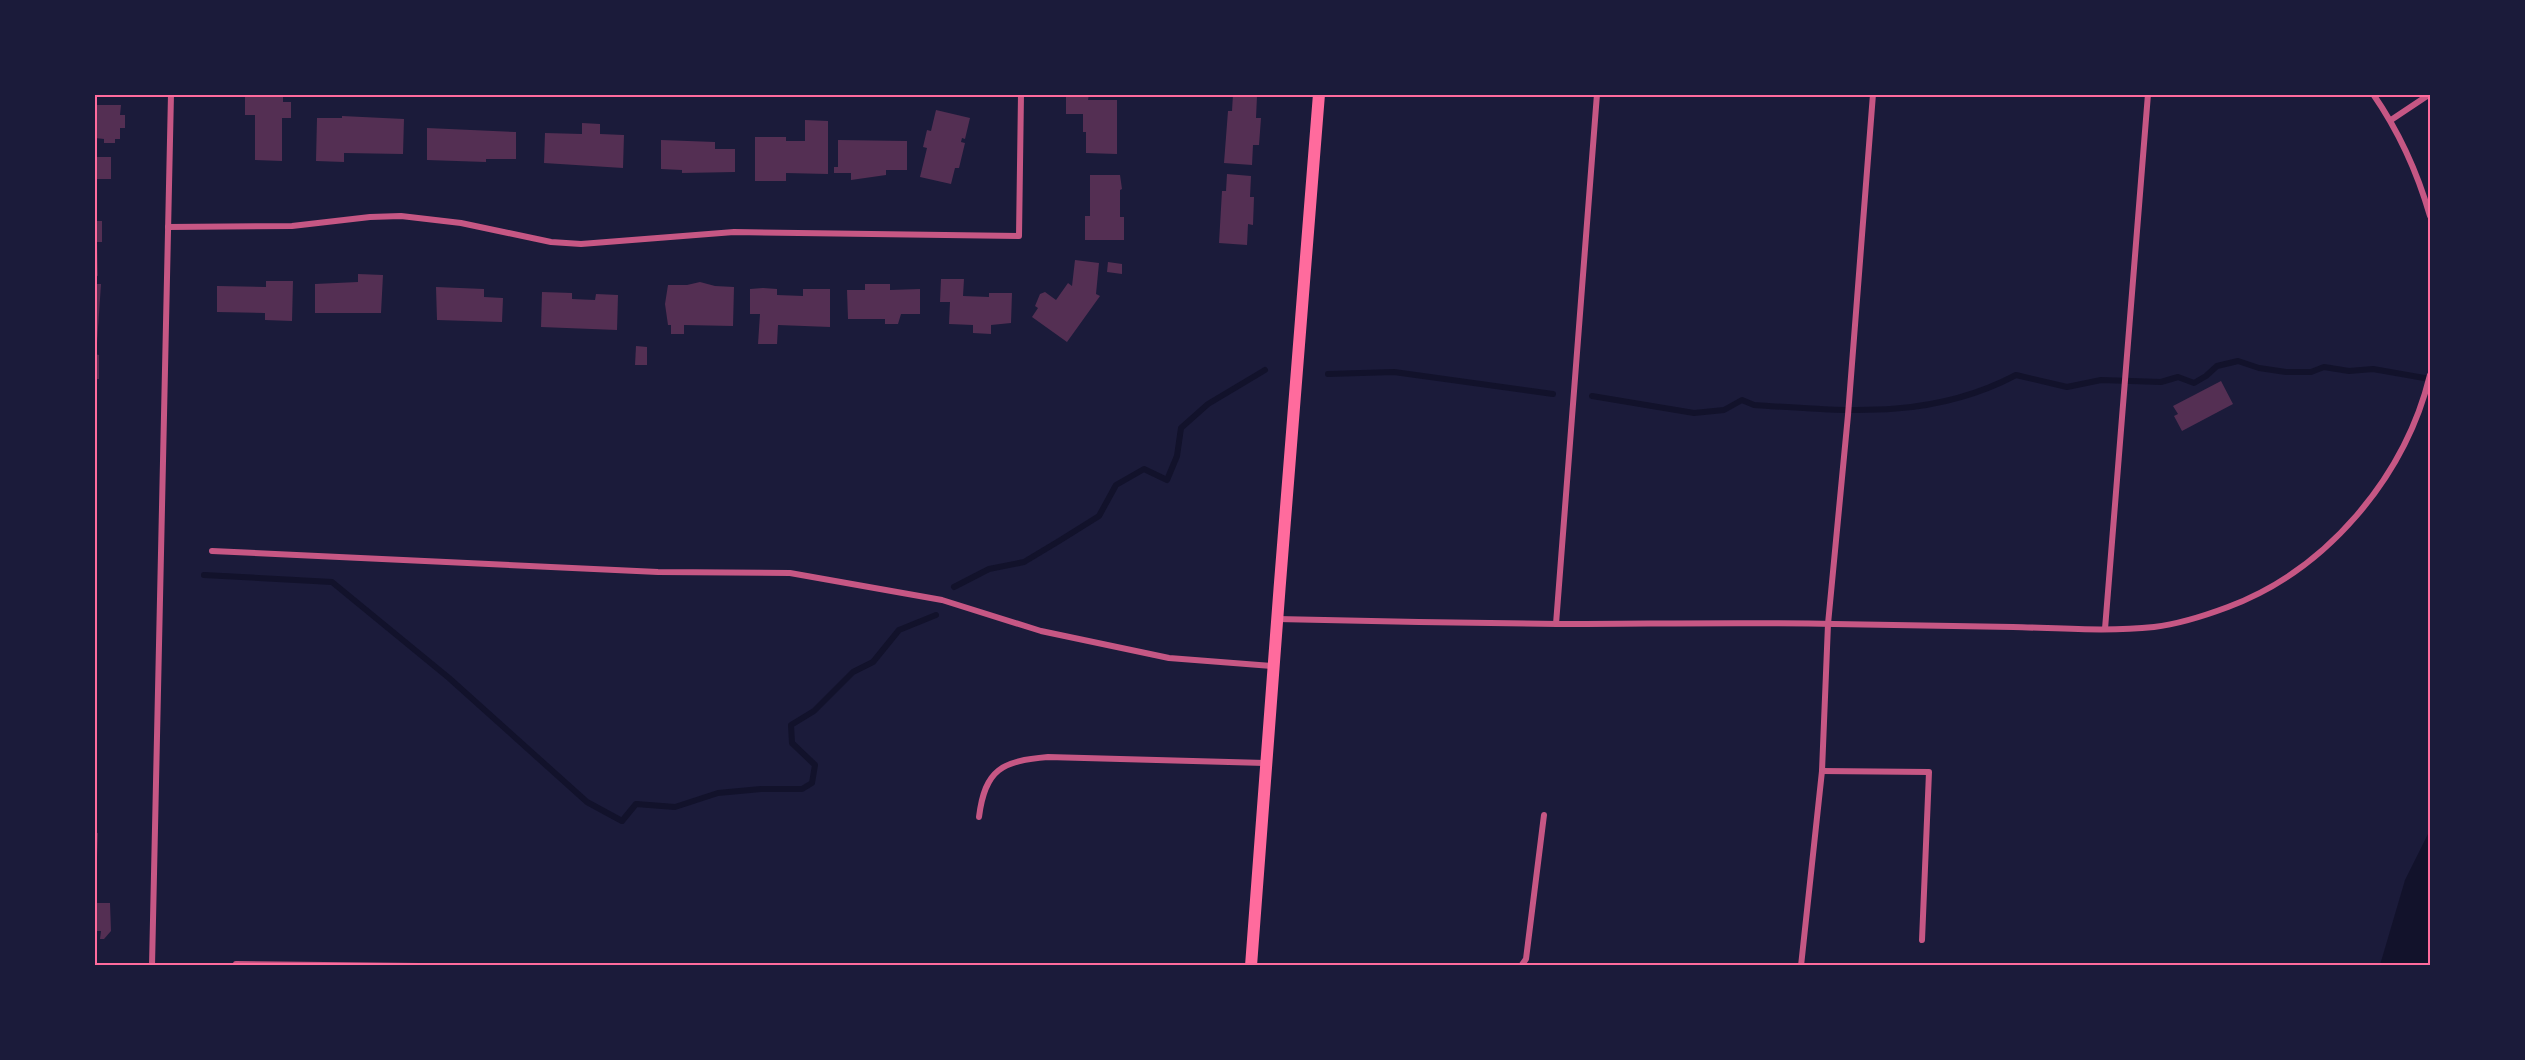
<svg xmlns="http://www.w3.org/2000/svg" width="2525" height="1060" font-family="Helvetica,sans-serif">
	<style>
		.water { fill: #12122b }
		.lines { fill: none; stroke-linecap: round; stroke-linejoin: round }
		.stream { stroke: #12122b; stroke-width: 6 }
		.building { fill: #542f53 }
		.minor { stroke: #c65784; stroke-width: 6 }
		.secondary { stroke: #ff6b9d; stroke-width: 12 }
		.neatline { fill: none; stroke: #ff6b9d; stroke-width: 2 }
	</style>
	<rect width="100%" height="100%" fill="#1b1b3a"/>
	<polygon class="water" points="2430,830 2430,965 2380,965 2405,880"/>
	<g class="lines">
		<g class="stream">
			<polyline points="1328,374 1394,372 1553,394"/>
			<path d="M1592,396L1694,413L1724,410L1742,400L1754,405C1847,411 1931,420 2016,375L2067,387L2101,380L2161,382L2178,377L2194,383L2206,376L2217,366L2238,361L2259,368L2286,372H2311L2324,367L2349,371L2373,369L2430,379"/>
			<polyline points="204,575 332,582 449,678 587,802 622,821 636,804 675,807 718,793 761,789 802,789 812,783 815,765 792,743 791,725 814,711 853,672 873,662 899,630 936,615"/>
			<polyline points="954,587 989,569 1024,562 1059,541 1099,516 1116,485 1144,469 1167,480 1177,456 1181,428 1208,404 1265,370"/>
		</g>
	</g>
	<g class="building">
		<polygon points="245,94 283,94 283,102 291,102 291,118 282,118 282,161 255,160 255,115 245,115"/>
		<polygon points="1066,94 1089,94 1088,100 1117,100 1117,154 1086,153 1086,132 1083,132 1083,114 1066,114"/>
		<polygon points="1233,94 1257,96 1256,118 1261,118 1259,145 1253,145 1252,165 1224,163 1228,111 1232,111"/>
		<polygon points="96,105 121,105 120,115 125,115 125,128 120,128 120,139 115,139 115,143 104,143 104,139 95,138"/>
		<polygon points="936,110 970,118 965,139 962,138 961,142 965,143 959,168 955,168 951,184 920,177 927,148 923,147 927,130 931,131"/>
		<polygon points="342,116 404,119 403,154 344,153 344,162 316,161 317,118 342,118"/>
		<polygon points="805,120 828,121 828,174 786,173 786,181 755,181 755,137 786,137 786,141 805,141"/>
		<polygon points="582,123 600,124 600,134 624,135 623,168 544,163 545,133 582,134"/>
		<polygon points="427,128 516,132 516,159 486,159 486,162 427,160"/>
		<polygon points="661,140 715,142 715,149 735,149 735,172 682,173 682,170 661,169"/>
		<polygon points="838,140 907,141 907,170 886,170 886,175 851,180 851,173 834,173 834,167 838,167"/>
		<rect x="94" y="157" width="17" height="22"/>
		<polygon points="1227,174 1251,176 1250,197 1254,197 1253,225 1248,224 1247,245 1219,243 1222,191 1226,191"/>
		<polygon points="1090,175 1120,175 1122,189 1120,190 1120,217 1124,217 1124,240 1085,240 1085,216 1090,216"/>
		<polygon points="94,221 102,221 102,242 97,242 98,276 94,275"/>
		<polygon points="1075,260 1099,263 1096,294 1100,296 1067,342 1032,317 1038,308 1035,306 1040,294 1045,292 1056,300 1068,283 1072,286"/>
		<polygon points="1108,262 1122,264 1122,274 1107,272"/>
		<polygon points="358,274 383,275 381,313 315,313 315,284 358,282"/>
		<polygon points="941,279 964,279 963,296 989,297 989,293 1012,293 1011,323 991,325 991,334 973,333 973,325 949,324 950,302 940,302"/>
		<polygon points="266,281 293,281 292,321 265,320 265,313 217,312 217,286 266,287"/>
		<polygon points="700,282 715,286 734,287 733,326 684,325 684,334 671,334 671,325 668,325 665,304 668,285 687,285"/>
		<polygon points="94,284 101,284 97,343 94,343"/>
		<polygon points="865,284 890,284 890,290 920,289 920,314 901,314 898,324 885,324 885,319 848,319 847,290 865,290"/>
		<polygon points="436,287 484,289 484,297 503,298 502,322 437,320"/>
		<polygon points="763,288 777,289 777,295 803,296 803,289 830,289 830,327 778,325 777,344 758,344 760,314 750,314 750,289"/>
		<polygon points="542,292 572,293 572,299 595,300 596,294 618,295 617,330 541,327"/>
		<polygon points="636,346 647,347 647,365 635,365"/>
		<polygon points="94,354 99,355 99,379 94,379"/>
		<polygon points="2221,381 2233,404 2182,431 2174,416 2178,414 2173,406"/>
		<polygon points="94,833 98,833 97,857 94,857"/>
		<polygon points="94,903 110,903 111,931 104,939 100,939 101,931 94,931"/>
	</g>
	<g class="lines">
		<g class="minor">
			<path d="M2373,94C2400,133 2417,171 2430,216"/>
			<polyline points="2391,120 2430,94"/>
			<polyline points="168,227 292,226 370,217 401,216 461,223 551,242 581,244 734,232 1019,236 1021,94"/>
			<polyline points="212,551 658,572 790,573 942,600 1041,631 1169,658 1272,666"/>
			<path d="M1277,619C1371,621 1464,623 1558,624C1650,624 1742,622 1834,624C1893,625 1953,626 2013,627C2059,628 2107,632 2154,627C2179,624 2204,616 2228,607C2327,570 2405,477 2430,375"/>
			<polyline points="1556,624 1597,94"/>
			<polyline points="2105,629 2148,94"/>
			<polyline points="1822,771 1929,772 1922,940"/>
			<path d="M979,817C985,769 1002,761 1048,757L1265,763"/>
			<polyline points="236,964 419,966"/>
			<polyline points="152,966 171,94"/>
			<polyline points="1521,966 1526,959 1544,815"/>
			<polyline points="1801,966 1822,771 1828,624 1848,415 1873,94"/>
		</g>
		<path class="secondary" d="M1251,966C1271,675 1297,385 1319,94"/>
	</g>
	<rect width="2525" height="1060" fill="none" stroke="#1b1b3a" stroke-width="192"/>
	<rect x="96" y="96" width="2333" height="868" class="neatline"/>
</svg>
